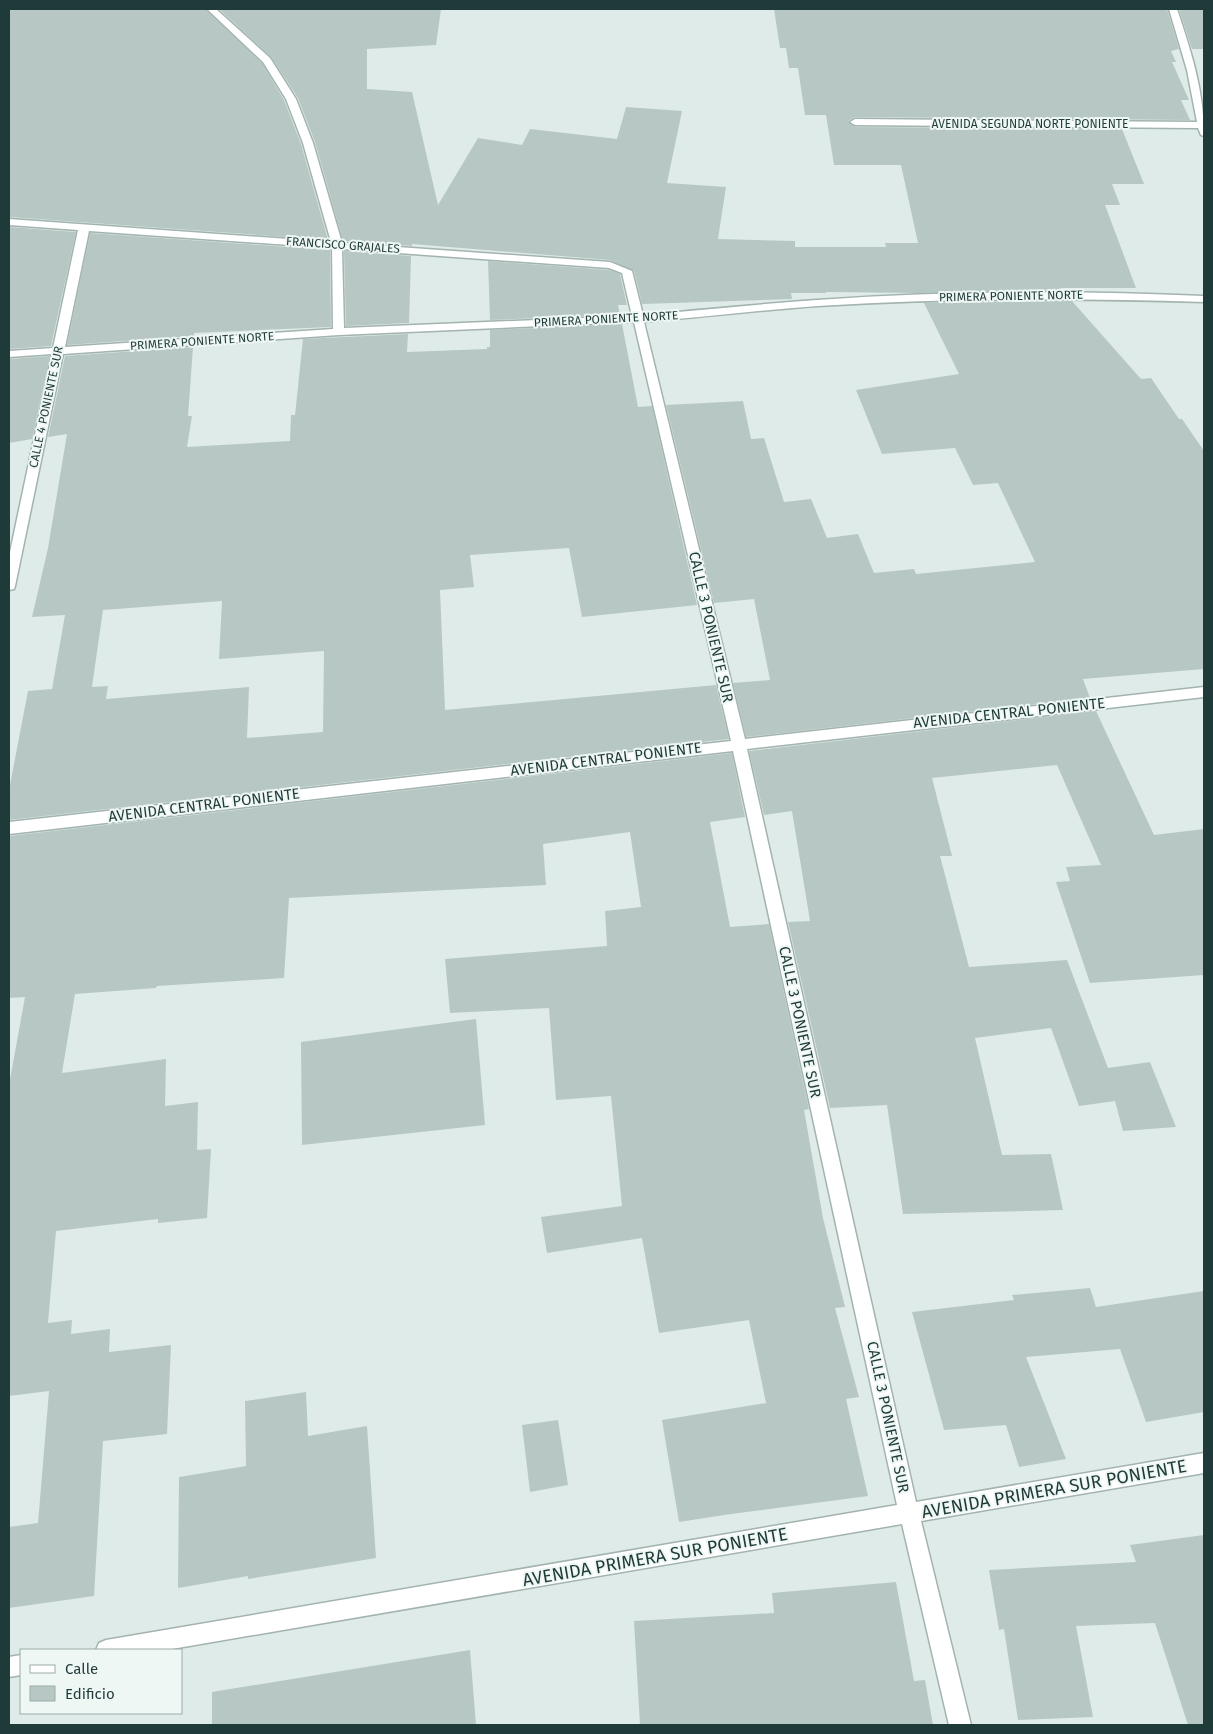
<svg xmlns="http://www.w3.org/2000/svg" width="1213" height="1734" font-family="'Fira Sans',sans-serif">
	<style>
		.building { fill: #b7c8c4; fill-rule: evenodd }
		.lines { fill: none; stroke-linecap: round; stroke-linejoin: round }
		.street-casing { stroke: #a2b3b0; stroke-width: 3 }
		.street { fill: #fff; fill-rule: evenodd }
		.labels { text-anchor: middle; stroke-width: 4; stroke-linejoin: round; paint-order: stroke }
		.far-street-label { font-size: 12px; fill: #1f3b39; stroke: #eff7f5 }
		.street-label { font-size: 15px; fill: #1f3b39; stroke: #eff7f5 }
		.near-street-label { font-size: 18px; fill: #1f3b39; stroke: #eff7f5 }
	</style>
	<rect width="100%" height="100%" fill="#dfebe8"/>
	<g class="building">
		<polygon points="45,9 205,9 262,63 284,100 301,144 328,240 9,217 9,10"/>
		<polygon points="219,9 441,9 436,45 367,49 367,89 412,92 438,205 478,138 522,145 530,129 617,139 626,107 682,111 667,183 726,187 718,239 795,241 795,247 886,247 885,243 918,243 901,165 834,165 826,115 805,115 798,68 789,68 786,48 780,48 774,9 1167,9 1179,49 1171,51 1176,62 1172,62 1189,100 1181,100 1190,120 855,117 848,121 855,127 1122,129 1144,184 1112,184 1120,205 1105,205 1136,288 1060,288 1062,290 919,293 826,292 826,293 791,293 792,299 642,304 634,271 610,260 412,244 412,246 343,241 315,142 298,98 271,57"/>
		<polygon points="1179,9 1204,9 1204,49 1192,49"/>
		<polygon points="9,227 76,232 51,346 9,349"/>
		<polygon points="90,233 330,250 331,327 194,333 194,336 67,345"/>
		<polygon points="344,251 411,256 409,323 346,326"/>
		<polygon points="488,261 609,270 620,274 627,305 618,305 620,315 490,320"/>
		<polygon points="1072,301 1141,379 1151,378 1179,419 1182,419 1204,451 1204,669 1083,679 1090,698 746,737 733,683 770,680 754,599 714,603 666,405 743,401 751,439 764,438 784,502 811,499 827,538 858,534 874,573 914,569 916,574 1035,562 998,483 973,485 955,448 882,454 856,390 959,374 924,303"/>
		<path d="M622,324L638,407L652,406L697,605L582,617L569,548L470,555L474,587L440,590L445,710L716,685L729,739L9,820V790L28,691L52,689L65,615L32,617L48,548L67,434L48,437L65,356L193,347L188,416H192L187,447L290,441L291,415H295L303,339L408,334L407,352L487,349V347H490V330ZM222,601L219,659L324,651L323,732L247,738L249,687L106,699L108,686L92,687L103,610Z"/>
		<polygon points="50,356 32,439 9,443 9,359"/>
		<polygon points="1096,711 1154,835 1204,829 1204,975 1090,983 1056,882 1070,881 1066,867 1101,865 1057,765 932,778 952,856 940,856 969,967 1067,960 1108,1068 1150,1062 1176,1127 1123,1131 1115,1101 1079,1106 1051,1028 975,1038 1002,1155 1051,1154 1063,1210 903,1214 887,1105 830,1108 788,922 810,921 792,811 764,815 749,751"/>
		<polygon points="732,753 745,817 710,822 730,927 769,924 809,1109 804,1110 823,1218 845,1307 835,1308 859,1397 846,1399 868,1496 731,1514 679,1522 662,1420 766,1403 749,1320 659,1333 642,1238 547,1253 541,1217 622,1206 611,1096 556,1100 549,1008 450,1013 445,959 607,946 605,911 641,907 630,832 543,844 546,885 289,898 284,978 157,986 156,988 75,994 62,1073 166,1059 165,1106 198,1102 197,1150 211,1149 207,1218 158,1223 158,1219 56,1231 48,1323 72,1320 71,1334 110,1329 109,1352 171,1345 167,1434 103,1441 94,1596 9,1608 9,1527 38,1523 49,1391 9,1396 9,1085 25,997 9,998 9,836"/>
		<polygon points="476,1019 485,1125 302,1145 301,1042"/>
		<polygon points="1090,1288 1096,1307 1204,1291 1204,1412 1146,1422 1120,1349 1026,1357 1066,1459 1019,1467 1006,1425 944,1430 912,1312 1014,1300 1012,1295"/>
		<polygon points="306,1392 308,1436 367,1426 376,1558 248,1579 248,1576 178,1588 179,1477 246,1466 245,1401"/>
		<polygon points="558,1420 568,1485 530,1492 522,1425"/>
		<polygon points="1204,1535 1204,1725 1188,1725 1155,1623 1076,1626 1093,1717 1018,1720 1004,1629 999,1630 989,1570 1136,1562 1130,1545"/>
		<polygon points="896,1582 914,1681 925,1680 933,1725 640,1725 634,1621 774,1613 772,1593"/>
		<polygon points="470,1650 476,1725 212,1725 212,1692"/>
	</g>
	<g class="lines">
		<defs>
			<g id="street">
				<path d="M207,9H216L270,58L296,99L313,143L342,243L610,262L632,271L643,315C701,310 759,304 817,300C946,291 1075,290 1204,296V302C1075,298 947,298 818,306C760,310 702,317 644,322L745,739L1204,687V697L747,749L916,1502L1204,1453V1473L921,1521L971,1725H949L902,1524L166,1650H96L99,1643L106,1640L897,1505L733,751L9,834V822L731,741L634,322L339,335L63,354L15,586L14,589L9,590V557L52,354L9,357V351L53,348L78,230L9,225V219L331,242L303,143L286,99L263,62ZM89,231L332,248L333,329L65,347ZM342,249L609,268L622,273L632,316L344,328Z"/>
				<path d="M1169,9H1177C1191,51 1204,91 1204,136L1201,135L1198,128L855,125L850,122L855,119L1197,122L1187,70Z"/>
				<polygon points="21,1655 21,1675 9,1677 9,1657"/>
			</g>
		</defs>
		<use href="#street" class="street-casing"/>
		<use href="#street" class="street"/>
	</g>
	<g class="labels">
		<g class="far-street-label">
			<text x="1030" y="128">AVENIDA SEGUNDA NORTE PONIENTE</text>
			<text transform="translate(343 245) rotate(4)" y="4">FRANCISCO GRAJALES</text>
			<text transform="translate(1011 296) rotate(-1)" y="4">PRIMERA PONIENTE NORTE</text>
			<text transform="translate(606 319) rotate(-3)" y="4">PRIMERA PONIENTE NORTE</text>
			<text transform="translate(202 341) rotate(-4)" y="4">PRIMERA PONIENTE NORTE</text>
			<text transform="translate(46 407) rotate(-78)" y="4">CALLE 4 PONIENTE SUR</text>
		</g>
		<g class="street-label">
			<text transform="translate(711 627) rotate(77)" y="5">CALLE 3 PONIENTE SUR</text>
			<text transform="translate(1009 713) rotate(-6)" y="5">AVENIDA CENTRAL PONIENTE</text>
			<text transform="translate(606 759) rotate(-7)" y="5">AVENIDA CENTRAL PONIENTE</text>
			<text transform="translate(204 805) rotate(-7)" y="5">AVENIDA CENTRAL PONIENTE</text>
			<text transform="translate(800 1022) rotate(78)" y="5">CALLE 3 PONIENTE SUR</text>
			<text transform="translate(888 1417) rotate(78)" y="5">CALLE 3 PONIENTE SUR</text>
		</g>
		<g class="near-street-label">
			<text transform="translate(1054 1489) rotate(-10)" y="6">AVENIDA PRIMERA SUR PONIENTE</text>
			<text transform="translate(655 1557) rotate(-10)" y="6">AVENIDA PRIMERA SUR PONIENTE</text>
		</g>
	</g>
	<rect width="1213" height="1734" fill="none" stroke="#1f3b39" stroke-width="20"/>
	<rect x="20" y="1649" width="162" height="65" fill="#eff7f5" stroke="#9cacaa"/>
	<rect x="30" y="1665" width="25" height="8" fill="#ffffff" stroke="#9cacaa"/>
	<text x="65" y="1674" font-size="15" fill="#1f3b39">Calle</text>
	<rect x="30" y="1686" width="25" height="15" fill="#b7c8c4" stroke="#9cacaa"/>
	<text x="65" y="1699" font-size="15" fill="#1f3b39">Edificio</text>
</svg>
